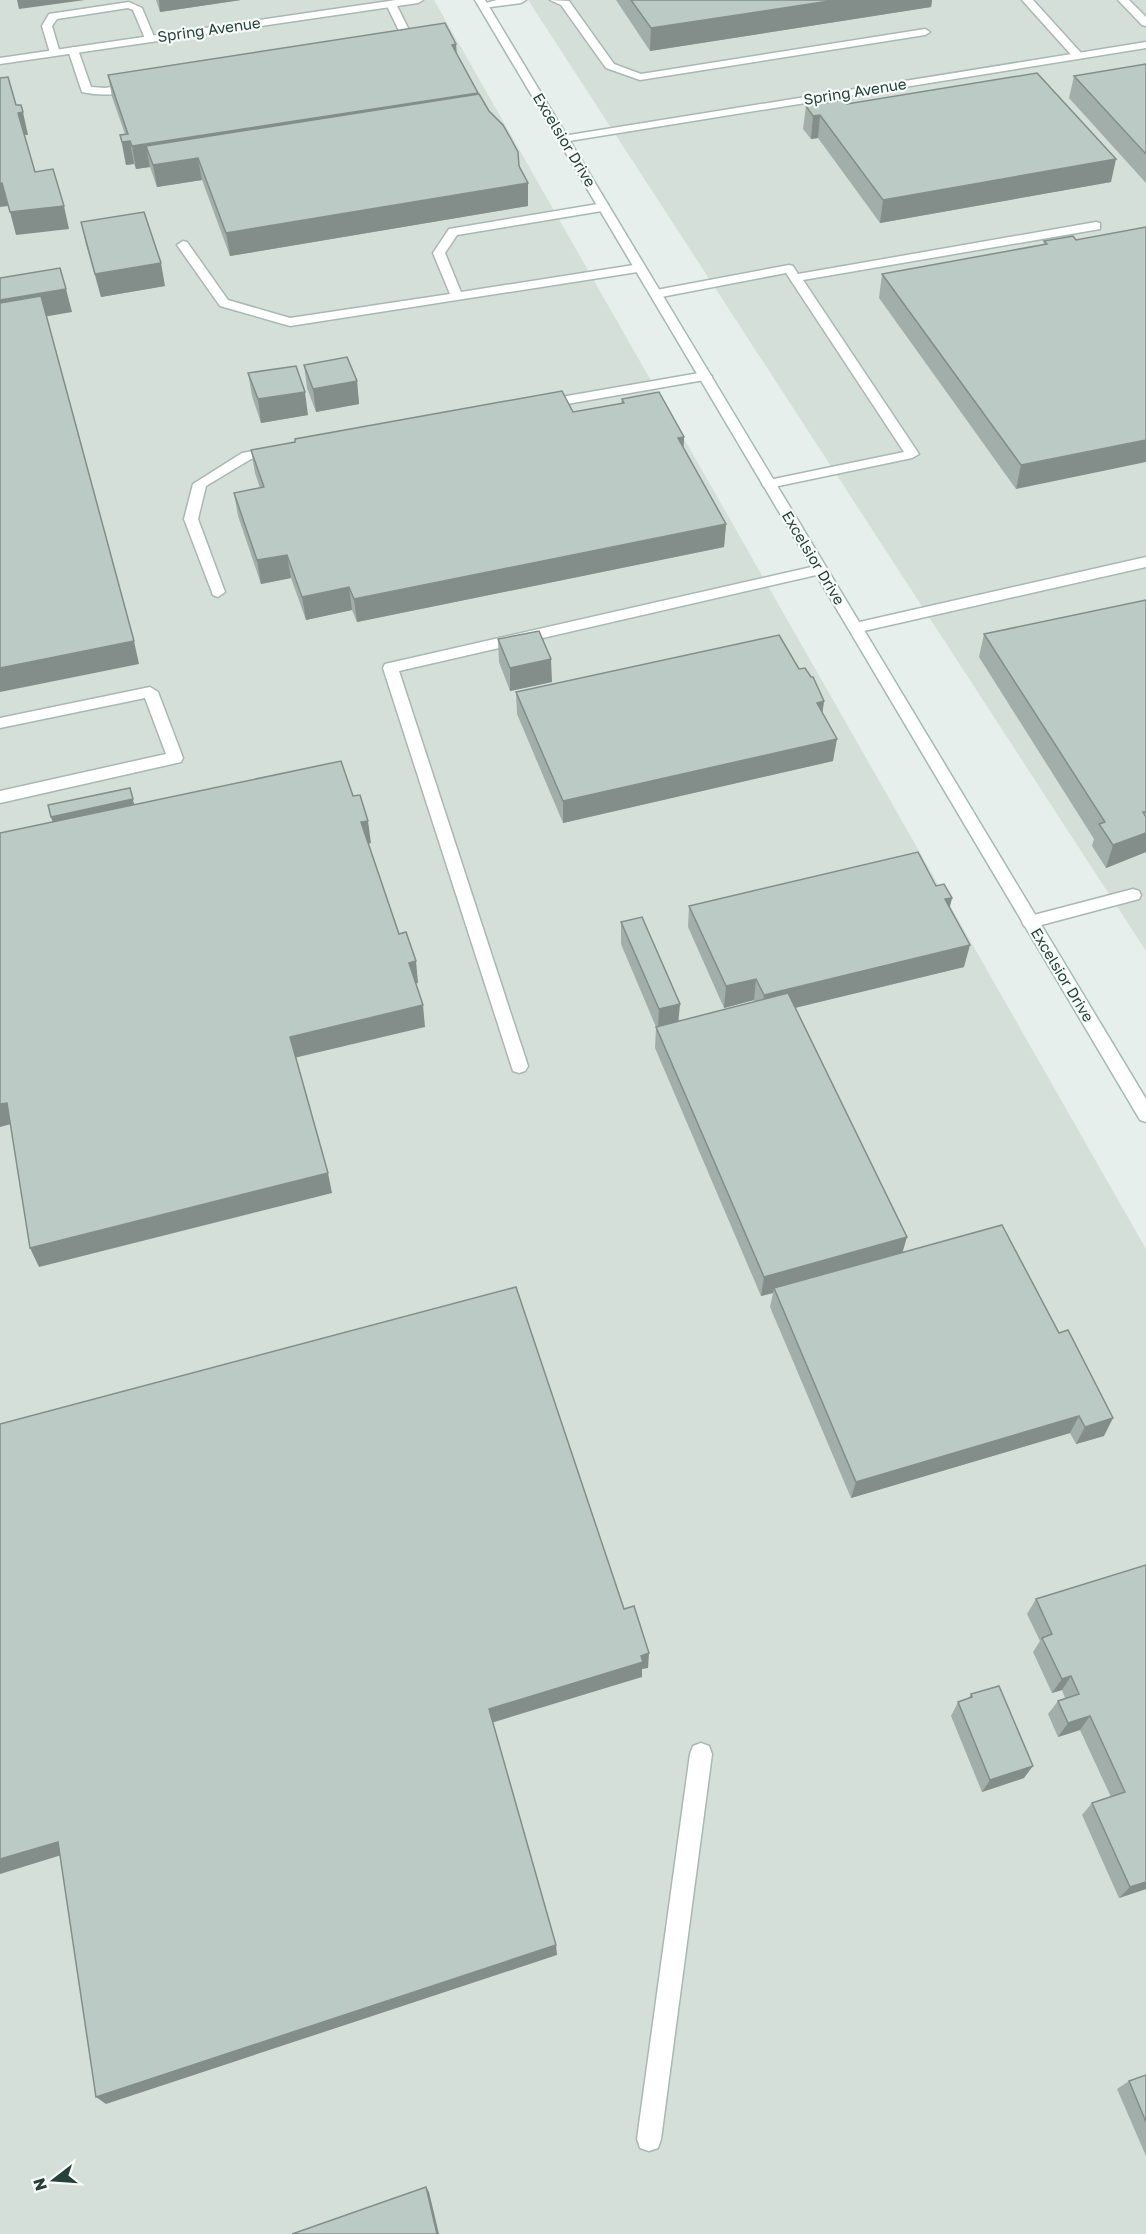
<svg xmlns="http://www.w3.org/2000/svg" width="1146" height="2234" font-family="'Golos Text',sans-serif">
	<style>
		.built { fill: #d4dfda }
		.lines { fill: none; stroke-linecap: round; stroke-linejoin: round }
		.lane-casing { stroke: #a8b8b2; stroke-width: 3 }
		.street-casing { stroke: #a8b8b2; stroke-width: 3 }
		.secondary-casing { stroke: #a4bbb3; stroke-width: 3 }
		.lane { fill: #fff; fill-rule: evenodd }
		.street { fill: #fff; fill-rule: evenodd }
		.secondary { fill: #fff; fill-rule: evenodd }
		.wall { fill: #a1aea9 }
		.shaded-wall { fill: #838d89 }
		.building { fill: #bbcac4; stroke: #838d89; stroke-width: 1.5 }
		.labels { text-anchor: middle; stroke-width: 4.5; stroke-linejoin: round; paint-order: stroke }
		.far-street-label { font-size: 15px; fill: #24423a; stroke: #f7fbf9 }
	</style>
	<rect width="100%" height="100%" fill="#e6efeb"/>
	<g class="built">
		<polygon points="0,0 434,0 1146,1249 1146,2234 0,2234"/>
		<polygon points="528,0 1146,0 1146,951"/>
	</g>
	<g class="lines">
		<defs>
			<g id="lane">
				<polygon points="497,0 526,0 521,3 483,8 478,5"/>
				<polygon points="550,0 569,1 614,64 641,74 925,29 930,32 925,35 640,80 606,68 561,5"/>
				<polygon points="1022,0 1033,0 1082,54 1082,58 1074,58"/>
				<polygon points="1118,0 1129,0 1146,17 1146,26 1142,25"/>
				<polygon points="391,1 396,4 413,38 397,49 392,46 402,37 386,4"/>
				<polygon points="129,2 142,8 155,39 154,41 146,41 133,10 128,8 57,19 52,26 60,53 55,56 50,53 42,26 49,14"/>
				<path d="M73,47L78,50L91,87L105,88L135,83L141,86C128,96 98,96 82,92L68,50Z"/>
				<polygon points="604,203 608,204 608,210 457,235 445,253 461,292 640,264 646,268 644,271 290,326 220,306 177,245 183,241 187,242 228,300 290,318 450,294 433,253 449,229"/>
				<polygon points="1096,222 1100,223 1100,229 803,280 919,454 912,458 769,488 764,487 762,484 764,481 904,452 786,273 656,298 650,294 656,290 789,265 793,266 798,274"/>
				<polygon points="705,372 712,376 710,379 544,408 537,404 544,400"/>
				<polygon points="275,447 280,448 282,451 280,454 251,459 206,486 198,519 225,592 218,597 213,595 184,519 193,484 242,453"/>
				<polygon points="1146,557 1146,567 855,633 848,628 855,623"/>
				<polygon points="820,565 827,570 825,573 399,671 528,1066 525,1071 519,1073 513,1071 383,668 385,664"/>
				<polygon points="150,687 158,692 183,758 181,762 0,803 0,791 166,754 145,698 0,728 0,718"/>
				<polygon points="1133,889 1139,891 1141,895 1139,899 1030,928 1024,926 1022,922 1024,918 1030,916"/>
				<polygon points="701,1743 709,1746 712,1754 661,2139 658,2148 649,2151 640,2148 637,2139 690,1754 693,1746"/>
			</g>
			<g id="street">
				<polygon points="396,0 423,0 418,3 0,64 0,58"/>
				<polygon points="1146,42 1146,48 563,142 557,139 563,136"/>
			</g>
			<polygon id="secondary" points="475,0 485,0 1146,1099 1146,1122 1140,1120"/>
		</defs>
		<use href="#lane" class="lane-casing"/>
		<use href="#street" class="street-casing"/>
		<use href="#secondary" class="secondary-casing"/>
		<use href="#lane" class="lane"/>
		<use href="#street" class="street"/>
		<use href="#secondary" class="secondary"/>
	</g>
	<g class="wall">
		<polygon points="156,0 241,0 160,12"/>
		<polygon points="616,0 932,0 931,7 650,51"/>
		<polygon points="456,44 457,54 478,94 519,166 528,206 230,256 202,180 157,187 150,167 136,169 134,164 126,165 120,135 125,134 112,97 108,75"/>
		<polygon points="1146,64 1146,183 1069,98 1074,76"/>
		<polygon points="847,104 1111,182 880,223 818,138 811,139 803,129 806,106"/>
		<polygon points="81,222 165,286 101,297 86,245"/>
		<polygon points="1076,240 1016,489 879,298 882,274 1043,245 1044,241"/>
		<polygon points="304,365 357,381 359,404 316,412 307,388"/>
		<polygon points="248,373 308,415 261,423 252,396"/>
		<polygon points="622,399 684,437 683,448 726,524 724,547 357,622 352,610 306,620 291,578 261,584 238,516 234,493 260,488 255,473 251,450 573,412 621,403"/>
		<polygon points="1146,600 1146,852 1106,868 1092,846 1094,839 979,657 984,634"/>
		<polygon points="498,639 552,682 510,691 499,662"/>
		<polygon points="799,669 824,701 822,713 833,761 563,823 517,714 516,692"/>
		<polygon points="936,886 952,898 949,908 964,967 795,1008 907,1237 902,1253 1104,1436 1076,1444 1070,1433 851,1498 770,1307 773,1293 761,1296 655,1048 656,1027 621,944 621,922 679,1021 754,1002 754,1000 724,1008 688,927 689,906"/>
		<polygon points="1146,1565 1146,1889 1119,1898 1082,1815 1092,1803 1111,1797 1080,1730 1058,1737 1048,1714 1058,1701 1065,1698 1062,1690 1052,1693 1033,1652 1040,1641 1027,1614 1036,1599"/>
		<polygon points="971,1694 1024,1778 982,1792 951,1716 958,1702 968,1699"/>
		<polygon points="1146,2075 1146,2156 1117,2089 1129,2081"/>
	</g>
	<g class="shaded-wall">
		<polygon points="17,0 85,0 19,9"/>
		<polygon points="159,0 241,0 160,12"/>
		<polygon points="836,0 932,0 931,7 650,51 651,28"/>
		<polygon points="456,44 457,66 452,45"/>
		<polygon points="478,93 479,115 198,159 202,180 157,187 153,165 146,146 150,167 136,169 132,146"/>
		<polygon points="23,112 28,135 24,135 18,113"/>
		<polygon points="820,115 818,138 811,139 813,116"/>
		<polygon points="130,141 134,164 126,165 122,142"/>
		<polygon points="1116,159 1111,182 880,223 883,200"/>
		<polygon points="0,183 2,183 8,206 0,207"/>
		<polygon points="528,183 528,206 230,256 226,233"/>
		<polygon points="64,206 69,229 16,235 10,212"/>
		<polygon points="161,263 165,286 101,297 95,274"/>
		<polygon points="66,289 72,312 2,324 0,322 0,300"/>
		<polygon points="357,381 359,404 316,412 313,389"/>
		<polygon points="305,392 308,415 261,423 258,399"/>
		<polygon points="684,437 683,460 678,438"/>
		<polygon points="1146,440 1146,462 1016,489 1021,465"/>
		<polygon points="726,524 724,547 357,622 354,599"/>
		<polygon points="287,555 291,578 261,584 257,560"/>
		<polygon points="349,587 352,610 306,620 302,597"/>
		<polygon points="134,641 139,664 0,692 0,668"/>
		<polygon points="551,659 552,682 510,691 510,668"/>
		<polygon points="824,701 821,724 817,703"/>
		<polygon points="837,739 833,761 563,823 563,801"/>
		<polygon points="130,788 140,827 60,845 51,817"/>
		<polygon points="368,821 371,843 364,845 361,822"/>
		<polygon points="1146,833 1146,852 1106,868 1113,845"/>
		<polygon points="952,898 947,919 945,899"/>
		<polygon points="970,945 964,967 761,1016 764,995"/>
		<polygon points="416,961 418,983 411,984 409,963"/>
		<polygon points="756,979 754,1000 724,1008 726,986"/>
		<polygon points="680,1004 678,1026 658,1031 659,1009"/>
		<polygon points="423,1005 425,1027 294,1058 290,1037"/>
		<polygon points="7,1103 15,1123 0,1127 0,1104"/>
		<polygon points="328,1173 332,1193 39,1267 30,1248"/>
		<polygon points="907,1237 901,1257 774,1288 773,1293 761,1296 764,1277"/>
		<polygon points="1079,1416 1070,1433 851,1498 856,1482"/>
		<polygon points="1113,1418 1104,1436 1076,1444 1085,1427"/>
		<polygon points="649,1653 648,1668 642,1669 642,1677 491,1723 489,1709"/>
		<polygon points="1071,1676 1062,1690 1052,1693 1062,1679"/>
		<polygon points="1090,1716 1080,1730 1058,1737 1068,1723"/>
		<polygon points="1033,1766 1024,1778 982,1792 990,1780"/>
		<polygon points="58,1842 68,1853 0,1874 0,1859"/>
		<polygon points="1146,1882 1146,1889 1119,1898 1130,1887"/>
		<polygon points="556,1945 557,1955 106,2104 96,2097"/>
		<polygon points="426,2187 429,2192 439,2234 437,2234"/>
	</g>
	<g class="building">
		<polygon points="631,0 836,0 651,28"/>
		<polygon points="445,23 456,44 452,45 478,93 132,146 130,141 122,142 120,135 128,134 108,75"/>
		<polygon points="1146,64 1146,154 1074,76"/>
		<polygon points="1037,73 1116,159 883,200 820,115 813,116 806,106 844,100 847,104"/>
		<polygon points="8,77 16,105 21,105 23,112 18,113 35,172 53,169 64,206 10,212 2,183 0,183 0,78"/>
		<polygon points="479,94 489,111 503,125 511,139 518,152 519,166 528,183 226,233 198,158 153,165 146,146"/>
		<polygon points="144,212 161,263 95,274 81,222"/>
		<polygon points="1146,227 1146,440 1021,465 882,274 1047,244 1044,241 1073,236 1076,240"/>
		<polygon points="60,268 66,289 0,300 0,278"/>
		<polygon points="41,296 134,641 0,668 0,303"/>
		<polygon points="347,357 357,381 313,389 304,365"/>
		<polygon points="296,366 305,392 258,399 248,373"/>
		<polygon points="562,391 573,412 624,403 622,399 659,392 684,437 678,438 726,524 354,599 349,587 302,597 287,555 257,560 234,493 264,487 251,450 295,442 295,439"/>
		<polygon points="1146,600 1146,812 1143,812 1146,817 1146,833 1113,845 1099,824 1105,822 984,634"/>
		<polygon points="539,631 551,659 510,668 498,639"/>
		<polygon points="779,635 799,669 805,668 811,677 813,677 824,701 817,703 837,739 563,801 516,692"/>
		<polygon points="341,761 353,796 360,795 368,821 361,822 399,934 406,932 416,961 409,963 423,1005 290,1037 328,1173 30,1248 7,1103 0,1104 0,833"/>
		<polygon points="130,788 133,799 51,817 48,805"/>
		<polygon points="918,852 936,886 944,884 952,898 945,899 970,945 764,995 756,979 726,986 689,906"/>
		<polygon points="642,917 680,1004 659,1009 621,922"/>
		<polygon points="788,993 907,1237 764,1277 656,1027"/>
		<polygon points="1002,1225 1059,1333 1068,1330 1113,1418 1085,1427 1079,1416 856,1482 774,1288"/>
		<polygon points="516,1287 624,1609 634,1606 649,1653 641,1656 643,1662 489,1709 556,1945 96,2097 58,1842 0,1859 0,1424"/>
		<polygon points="1146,1565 1146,1882 1130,1887 1092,1803 1125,1792 1090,1716 1068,1723 1058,1701 1079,1694 1071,1676 1062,1679 1042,1638 1052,1634 1036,1599"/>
		<polygon points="999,1686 1033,1766 990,1780 958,1702 972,1697 971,1694"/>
		<polygon points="1146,2075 1146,2122 1129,2081"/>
		<polygon points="426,2187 437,2234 292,2234"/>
	</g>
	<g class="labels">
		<g class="far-street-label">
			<text transform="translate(209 30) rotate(-8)" y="5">Spring Avenue</text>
			<text transform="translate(855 92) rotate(-9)" y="5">Spring Avenue</text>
			<text transform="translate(564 140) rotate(59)" y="5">Excelsior Drive</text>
			<text transform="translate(813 558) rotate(59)" y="5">Excelsior Drive</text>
			<text transform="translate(1062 975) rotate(59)" y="5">Excelsior Drive</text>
		</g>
	</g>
	<g transform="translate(54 2180) rotate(253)" stroke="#f7fbf9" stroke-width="4.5" paint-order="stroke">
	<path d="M0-4.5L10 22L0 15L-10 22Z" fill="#24423a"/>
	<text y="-9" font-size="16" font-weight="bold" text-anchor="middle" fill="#24423a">N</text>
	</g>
</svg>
